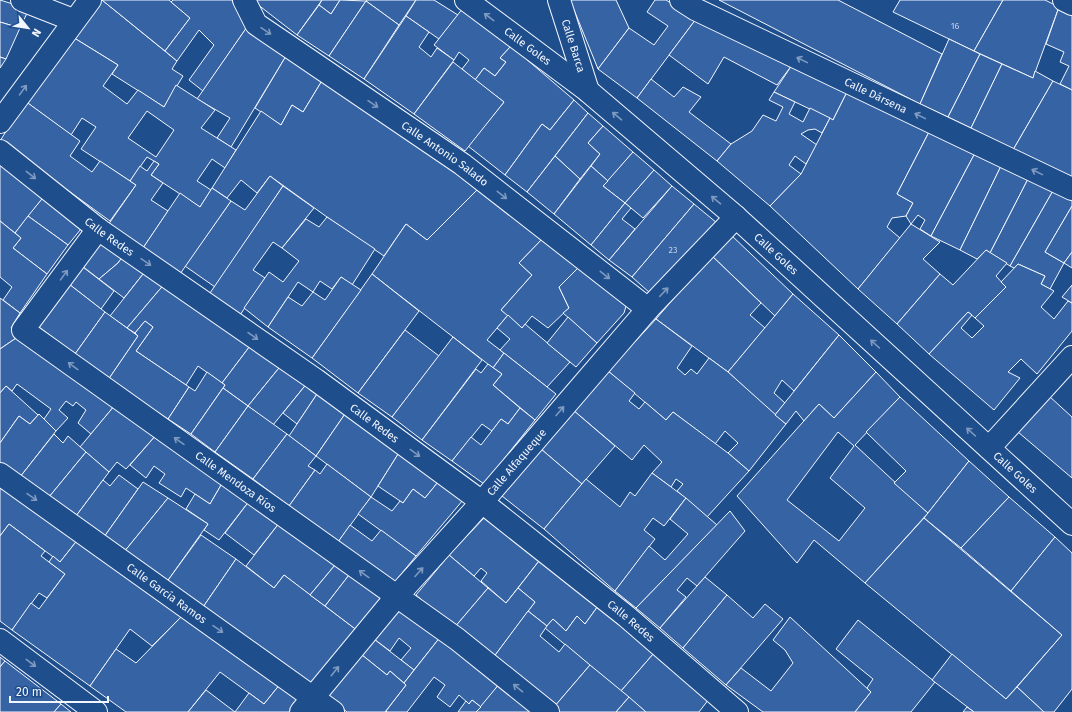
<svg xmlns="http://www.w3.org/2000/svg" width="1072" height="712" font-family="'Fira Sans',sans-serif">
	<style>
		.building { fill: #3563a3; stroke: #f2f6ff; fill-rule: evenodd }
		.lines { fill: none; stroke-linecap: round; stroke-linejoin: round }
		.minor-casing { stroke: #f2f6ff; stroke-width: 24 }
		.minor { stroke: #1f4e8c; stroke-width: 22 }
		.oneway { stroke: #7e9ac0 }
		.labels { text-anchor: middle; stroke-width: 3; stroke-linejoin: round; paint-order: stroke }
		.number-label { font-size: 9px; fill: #c3d1e8 }
		.street-label { font-size: 11px; fill: #f2f6ff; stroke: #1f4e8c }
	</style>
	<rect width="100%" height="100%" fill="#1f4e8c"/>
	<g class="building">
		<polygon points="0,0 29,9 20,28 0,22"/>
		<polygon points="97,0 102,0 177,61 172,69 183,76 164,107 112,74 118,65 71,36"/>
		<polygon points="102,0 169,0 190,18 165,51"/>
		<polygon points="173,0 232,0 247,27 203,91 189,80 214,45 199,30 177,61 165,51 190,18 171,2"/>
		<polygon points="255,0 322,0 297,35 257,4"/>
		<polygon points="322,0 340,0 331,14 319,5"/>
		<polygon points="340,0 366,1 329,56 297,35 319,5 331,14"/>
		<polygon points="367,0 416,0 399,25 366,1"/>
		<polygon points="416,0 434,0 458,15 439,39 406,16"/>
		<polygon points="570,0 616,0 629,28 598,69"/>
		<polygon points="655,0 666,0 696,19 637,98 598,69 629,28 654,45 668,26 647,12"/>
		<polygon points="719,0 838,0 942,54 920,104"/>
		<polygon points="900,0 1003,0 974,51 893,12"/>
		<polygon points="1003,0 1045,0 1059,7 1033,78 974,51"/>
		<polygon points="366,1 399,25 364,79 329,56"/>
		<polygon points="1059,7 1072,13 1072,90 1060,84 1069,66 1060,62 1064,52 1046,44"/>
		<polygon points="463,8 511,46 500,58 506,62 495,76 484,68 475,80 462,69 469,60 459,52 454,60 434,45"/>
		<polygon points="406,16 429,32 419,47 431,57 437,48 454,60 414,114 364,79"/>
		<polygon points="696,19 792,65 777,85 724,57 708,84 669,55"/>
		<polygon points="0,22 20,28 6,59 0,57"/>
		<polygon points="247,27 286,56 231,147 217,138 230,118 197,99"/>
		<path d="M71,36L118,65L103,86L127,104L138,90L164,107L176,85L215,110L201,128L236,150L225,168L212,159L197,181L211,190L200,207L151,175L159,164L147,157L130,181L81,149L96,127L82,118L71,135L25,101ZM147,111L174,130L156,157L128,138Z"/>
		<polygon points="949,39 980,54 948,117 920,104"/>
		<polygon points="511,46 574,100 550,130 542,124 505,175 468,146 504,102 475,80 484,68 495,76 506,62 500,58"/>
		<polygon points="980,54 1002,64 971,128 948,117"/>
		<polygon points="286,56 323,79 303,112 292,105 281,125 255,108"/>
		<polygon points="0,57 6,59 0,68"/>
		<polygon points="453,62 504,102 465,151 414,114"/>
		<polygon points="1002,64 1033,78 1035,71 1053,81 1013,150 971,128"/>
		<polygon points="792,65 847,92 833,120 774,92"/>
		<polygon points="323,79 482,185 427,240 406,224 384,256 327,217 270,176 257,193 241,180 227,198 212,188 261,111 281,125 292,105 303,112"/>
		<polygon points="651,79 674,97 683,87 701,97 689,112 731,144 717,161 637,98"/>
		<polygon points="1053,81 1072,90 1072,178 1013,150"/>
		<polygon points="774,92 795,102 789,114 803,122 810,108 830,118 822,133 815,129 808,130 801,134 817,145 806,164 795,156 789,165 801,174 770,206 717,161 731,144 752,131 763,115 776,121 783,107 769,100"/>
		<polygon points="847,92 929,132 897,194 913,203 906,216 892,218 887,227 900,238 858,289 770,206 801,174 830,118 833,120"/>
		<polygon points="574,100 588,113 527,192 505,175 542,124 550,130"/>
		<polygon points="25,101 80,141 70,156 92,172 100,161 136,185 110,221 0,141"/>
		<polygon points="588,113 603,126 588,143 600,154 580,179 555,156"/>
		<polygon points="603,126 633,152 608,181 591,166 600,154 588,143"/>
		<polygon points="929,132 975,153 931,236 920,229 925,220 918,215 911,224 906,216 913,203 897,194"/>
		<polygon points="633,152 654,170 625,203 603,186"/>
		<polygon points="975,153 1002,164 960,250 931,236"/>
		<polygon points="555,156 580,179 554,214 527,192"/>
		<polygon points="0,161 46,194 15,233 0,221"/>
		<polygon points="154,161 159,164 151,175 163,183 151,200 168,211 143,248 108,225 136,185 130,181 140,166 147,171"/>
		<polygon points="1002,164 1029,177 990,253 986,250 977,259 960,250"/>
		<polygon points="591,166 608,181 603,186 625,203 591,245 554,214"/>
		<polygon points="654,170 672,186 643,218 625,203"/>
		<polygon points="270,176 283,186 215,287 185,266 231,201 245,210"/>
		<polygon points="1029,177 1054,189 1010,266 990,253"/>
		<polygon points="482,185 545,236 519,263 532,275 501,310 508,315 487,340 504,353 493,368 372,274 406,224 427,240"/>
		<polygon points="283,186 314,208 282,248 273,242 253,270 265,278 240,315 210,293"/>
		<polygon points="672,186 694,204 632,277 609,260"/>
		<polygon points="212,188 231,201 180,274 143,248 180,193 200,207"/>
		<polygon points="1054,189 1072,198 1072,206 1045,252 1064,263 1050,289 1041,284 1045,276 1018,264 1014,268 1010,266"/>
		<polygon points="46,194 85,224 68,245 28,216"/>
		<polygon points="625,203 631,208 622,219 635,229 609,260 591,245"/>
		<polygon points="694,204 717,223 650,293 632,277"/>
		<polygon points="1072,206 1072,252 1064,263 1045,252"/>
		<polygon points="28,216 68,245 47,274 13,248 21,238 15,233"/>
		<polygon points="327,217 375,249 352,285 341,277 332,289 320,281 313,292 298,282 268,327 244,308 269,272 283,282 299,261 282,248 306,219 319,227"/>
		<polygon points="0,221 21,238 13,248 47,274 20,313 3,300 12,287 0,277"/>
		<polygon points="911,224 940,242 923,259 940,274 897,324 858,289"/>
		<polygon points="730,234 793,294 775,316 711,255"/>
		<polygon points="545,236 581,265 559,287 569,308 548,328 532,316 522,328 501,310 532,275 519,263"/>
		<polygon points="108,241 125,253 118,263 99,279 82,266 98,244"/>
		<polygon points="986,250 1007,263 996,276 1006,287 975,318 968,312 929,354 897,324 940,274 953,285"/>
		<polygon points="1072,252 1072,268 1064,263"/>
		<polygon points="125,253 147,269 124,298 99,279 118,263"/>
		<polygon points="711,255 761,303 750,315 765,328 728,372 656,319"/>
		<polygon points="79,264 114,291 101,309 65,281"/>
		<polygon points="1018,264 1045,276 1041,284 1054,291 1041,307 1054,319 1068,301 1072,303 1072,331 1037,374 1021,359 1008,372 1020,378 994,410 929,354 968,312 972,315 961,328 972,338 984,326 975,318 1006,287 1001,282"/>
		<polygon points="581,265 622,300 626,306 624,313 597,343 563,313 569,308 559,287"/>
		<polygon points="147,269 166,282 127,328 110,316"/>
		<polygon points="372,274 419,311 358,393 312,358"/>
		<polygon points="341,277 361,290 312,358 268,327 288,297 302,306 313,292 325,300"/>
		<polygon points="65,281 105,312 75,354 35,324"/>
		<polygon points="166,282 253,342 222,383 198,366 186,385 136,351 153,327 145,321 135,333 127,328"/>
		<polygon points="1072,285 1072,303 1062,297"/>
		<polygon points="793,294 839,335 794,391 782,380 774,393 785,403 775,415 728,372"/>
		<polygon points="0,298 20,313 11,328 19,336 0,349"/>
		<polygon points="105,312 138,336 108,380 75,354"/>
		<polygon points="508,315 522,328 525,324 570,362 547,387 500,350 510,339 497,328"/>
		<polygon points="568,317 597,343 576,367 547,343"/>
		<polygon points="656,319 692,346 677,368 685,375 691,369 697,374 709,358 728,372 786,424 749,471 728,453 738,443 725,431 715,444 673,412 666,420 608,371"/>
		<polygon points="145,321 153,327 136,351 189,387 168,419 108,380 138,336 135,333"/>
		<polygon points="405,330 439,356 392,417 358,393"/>
		<polygon points="839,335 876,372 834,418 819,404 804,421 796,411 786,424 775,415"/>
		<polygon points="19,336 115,405 91,434 78,423 86,410 76,402 73,406 66,401 59,410 68,418 56,431 44,419 51,409 17,384 12,391 6,386 0,393 0,349"/>
		<polygon points="453,337 482,360 422,440 392,417"/>
		<polygon points="253,342 283,363 248,406 223,388 225,385 222,383"/>
		<polygon points="504,353 556,394 535,420 493,385 502,374 493,368"/>
		<polygon points="283,363 308,382 273,425 248,406"/>
		<polygon points="488,364 502,374 493,385 520,408 508,424 501,419 492,431 482,424 452,461 422,440 476,369 481,373"/>
		<polygon points="608,371 635,393 629,401 639,409 645,402 666,420 673,412 728,453 749,471 707,517 677,491 683,484 676,479 671,487 652,473 662,462 644,445 632,460 573,410"/>
		<polygon points="207,372 225,385 191,434 168,419 189,387 195,391"/>
		<path d="M876,372L900,397L855,445L928,513L865,583L814,540L797,563L737,496L819,404L834,418ZM838,432L854,446L830,478L865,508L839,541L787,500Z"/>
		<polygon points="308,382 319,391 297,424 283,413"/>
		<polygon points="6,386 38,415 30,424 19,416 0,443 0,393"/>
		<polygon points="223,388 248,406 215,452 191,434"/>
		<polygon points="319,391 347,411 316,456 289,436"/>
		<polygon points="1049,396 1072,417 1072,478 1018,432"/>
		<polygon points="900,397 969,461 928,513 894,483 906,471 866,432"/>
		<polygon points="115,405 157,434 126,469 117,462 109,472 80,447"/>
		<polygon points="248,406 287,434 253,479 215,452"/>
		<polygon points="520,408 535,420 484,484 452,461 471,437 481,445 501,419 508,424"/>
		<polygon points="573,410 615,446 582,484 541,449"/>
		<polygon points="347,411 400,451 371,497 316,456"/>
		<polygon points="39,414 56,431 20,477 0,463 0,443 19,416 30,424"/>
		<polygon points="54,434 63,443 68,436 86,452 49,497 20,477"/>
		<polygon points="157,434 224,480 210,504 186,488 181,497 159,483 165,474 154,466 146,478 130,465"/>
		<polygon points="287,434 316,456 308,466 315,470 289,506 253,479"/>
		<polygon points="541,449 582,484 544,529 502,496"/>
		<polygon points="400,451 438,482 425,498 413,489 403,503 378,486"/>
		<polygon points="86,452 109,472 76,516 49,497"/>
		<polygon points="969,461 1009,497 961,548 924,518"/>
		<polygon points="327,464 371,497 338,542 289,506 315,470 320,474"/>
		<polygon points="652,473 686,498 664,526 653,518 644,530 655,539 615,591 544,529 586,479 620,507 630,492 635,496"/>
		<polygon points="119,475 138,489 104,537 76,516 103,480 110,486"/>
		<polygon points="224,480 250,500 219,540 204,530 208,524 186,509 195,494 210,504"/>
		<polygon points="0,481 79,538 60,562 9,524 0,536"/>
		<polygon points="143,482 168,498 124,552 104,537"/>
		<polygon points="438,482 463,500 416,556 358,514 371,497 392,511 400,501 403,503 413,489 425,498"/>
		<polygon points="1009,497 1055,537 1011,591 961,548"/>
		<polygon points="168,498 208,524 166,583 124,552"/>
		<polygon points="686,498 717,525 636,608 615,591 649,546 665,560 688,534 670,519"/>
		<polygon points="250,500 280,522 254,555 225,533"/>
		<polygon points="730,511 745,531 697,586 687,578 677,590 686,597 660,628 636,608"/>
		<polygon points="484,518 539,561 506,603 481,581 487,573 481,568 474,576 449,555"/>
		<polygon points="924,518 1062,635 1006,699 865,583"/>
		<polygon points="280,522 335,565 310,595 284,575 274,588 246,566"/>
		<polygon points="9,524 45,551 41,556 65,574 47,598 39,593 12,630 0,621 0,536"/>
		<polygon points="350,525 372,541 381,530 416,556 393,584 338,542"/>
		<polygon points="201,535 236,559 201,610 166,583"/>
		<polygon points="1055,537 1072,553 1072,689 1054,712 1044,712 1017,687 1062,635 1011,591"/>
		<polygon points="79,538 184,614 152,646 130,629 90,686 12,630 31,603 39,609 65,574 49,562 53,556 60,562"/>
		<polygon points="449,555 488,588 454,628 416,595"/>
		<polygon points="236,559 274,588 284,575 358,631 311,687 201,610"/>
		<polygon points="539,561 598,606 585,624 577,616 566,631 553,619 547,626 528,611 535,602 518,588"/>
		<polygon points="335,565 349,575 325,606 310,595"/>
		<polygon points="349,575 385,602 358,631 325,606"/>
		<polygon points="705,577 727,595 683,648 660,628"/>
		<polygon points="488,588 506,603 518,588 535,602 493,658 454,628"/>
		<polygon points="727,595 753,618 765,604 783,619 726,685 683,648"/>
		<polygon points="397,605 441,636 414,670 401,660 411,648 399,638 390,651 370,636"/>
		<polygon points="598,606 654,653 621,691 545,628 553,619 566,631 577,616 585,624"/>
		<polygon points="528,611 547,626 540,636 559,652 565,644 590,665 554,707 493,658"/>
		<polygon points="184,614 281,683 264,704 220,672 188,712 126,712 90,686 116,649 136,663"/>
		<polygon points="790,617 871,692 855,712 763,712 726,685 741,668 771,691 793,663 785,650 773,640"/>
		<polygon points="858,620 935,682 911,712 855,712 871,692 867,688 873,679 836,649"/>
		<polygon points="370,636 414,670 404,683 390,671 387,675 357,651"/>
		<polygon points="441,636 500,683 481,707 472,700 469,704 459,695 450,707 437,697 445,685 434,677 407,712 387,712 386,711 406,685 404,683"/>
		<polygon points="654,653 709,699 699,712 646,712 621,691"/>
		<polygon points="952,654 1006,699 1017,687 1044,712 974,712 932,680"/>
		<polygon points="362,655 387,675 390,671 406,685 385,712 347,712 328,697"/>
		<polygon points="0,657 5,661 0,667"/>
		<polygon points="5,661 61,704 54,712 0,712 0,667"/>
		<polygon points="590,665 629,697 616,712 560,712 554,707"/>
		<polygon points="281,683 305,701 295,712 235,712 249,693 264,704"/>
		<polygon points="500,683 535,712 476,712"/>
		<polygon points="206,690 235,712 188,712"/>
		<polygon points="629,697 646,712 616,712"/>
		<polygon points="472,700 481,707 476,712 458,712 466,701 469,704"/>
		<polygon points="61,704 71,712 54,712"/>
		<polygon points="967,707 974,712 963,712"/>
	</g>
	<g class="lines">
		<defs>
			<g id="minor">
				<polyline points="22,0 73,20"/>
				<path id="s1" d="M244,0L256,24L462,164L648,309"/>
				<path id="s2" d="M466,0L588,91L736,217L1072,524"/>
				<path id="s3" d="M559,0L588,91"/>
				<path id="s4" d="M681,0L695,9L1072,189"/>
				<polyline points="1064,0 1072,4"/>
				<polyline points="0,122 90,0"/>
				<path id="s5" d="M0,151L98,229L316,380L482,502L626,616L737,712"/>
				<path id="s6" d="M98,229L23,330L457,639L548,712"/>
				<polyline points="989,448 1072,357"/>
				<path id="s7" d="M0,474L333,712"/>
				<polyline points="0,640 96,712"/>
				<path id="s8" d="M301,712L396,597L482,502L648,309L736,217"/>
			</g>
		</defs>
		<use href="#minor" class="minor-casing"/>
		<use href="#minor" class="minor"/>
	</g>
	<defs><path id="oneway-shaft" d="M-6 0H5M1.5-3L5.5 0L1.5 3" fill="none" stroke-width="1.6" stroke-linecap="round" stroke-linejoin="round"/></defs>
	<g class="oneway">
		<use href="#oneway-shaft" transform="translate(489 17) rotate(-143)"/>
		<use href="#oneway-shaft" transform="translate(266 31) rotate(34)"/>
		<use href="#oneway-shaft" transform="translate(802 60) rotate(-154)"/>
		<use href="#oneway-shaft" transform="translate(23 90) rotate(-54)"/>
		<use href="#oneway-shaft" transform="translate(373 104) rotate(34)"/>
		<use href="#oneway-shaft" transform="translate(617 116) rotate(-140)"/>
		<use href="#oneway-shaft" transform="translate(920 116) rotate(-154)"/>
		<use href="#oneway-shaft" transform="translate(1037 172) rotate(-154)"/>
		<use href="#oneway-shaft" transform="translate(31 175) rotate(38)"/>
		<use href="#oneway-shaft" transform="translate(502 195) rotate(38)"/>
		<use href="#oneway-shaft" transform="translate(716 200) rotate(-140)"/>
		<use href="#oneway-shaft" transform="translate(146 262) rotate(35)"/>
		<use href="#oneway-shaft" transform="translate(64 275) rotate(-54)"/>
		<use href="#oneway-shaft" transform="translate(605 275) rotate(38)"/>
		<use href="#oneway-shaft" transform="translate(664 292) rotate(-46)"/>
		<use href="#oneway-shaft" transform="translate(253 336) rotate(35)"/>
		<use href="#oneway-shaft" transform="translate(875 344) rotate(-138)"/>
		<use href="#oneway-shaft" transform="translate(73 366) rotate(-144)"/>
		<use href="#oneway-shaft" transform="translate(560 411) rotate(-49)"/>
		<use href="#oneway-shaft" transform="translate(971 432) rotate(-138)"/>
		<use href="#oneway-shaft" transform="translate(179 441) rotate(-145)"/>
		<use href="#oneway-shaft" transform="translate(415 453) rotate(36)"/>
		<use href="#oneway-shaft" transform="translate(32 497) rotate(35)"/>
		<use href="#oneway-shaft" transform="translate(419 572) rotate(-48)"/>
		<use href="#oneway-shaft" transform="translate(364 574) rotate(-144)"/>
		<use href="#oneway-shaft" transform="translate(218 629) rotate(35)"/>
		<use href="#oneway-shaft" transform="translate(31 663) rotate(37)"/>
		<use href="#oneway-shaft" transform="translate(335 671) rotate(-51)"/>
		<use href="#oneway-shaft" transform="translate(518 688) rotate(-141)"/>
	</g>
	<g class="labels">
		<g class="number-label">
			<text x="955" y="29">16</text>
			<text x="673" y="253">23</text>
		</g>
		<g class="street-label">
			<text dy="4" stroke="none"><textPath href="#s3" startOffset="48">Calle Barca</textPath></text>
			<text dy="4" stroke="none"><textPath href="#s2" startOffset="77">Calle Goles</textPath></text>
			<text dy="4" stroke="none"><textPath href="#s4" startOffset="217">Calle Dársena</textPath></text>
			<text dy="4" stroke="none"><textPath href="#s1" startOffset="256">Calle Antonio Salado</textPath></text>
			<text dy="4" stroke="none"><textPath href="#s5" startOffset="139">Calle Redes</textPath></text>
			<text dy="4" stroke="none"><textPath href="#s2" startOffset="401">Calle Goles</textPath></text>
			<text dy="4" stroke="none"><textPath href="#s5" startOffset="463">Calle Redes</textPath></text>
			<text dy="4" stroke="none"><textPath href="#s8" startOffset="330">Calle Alfaqueque</textPath></text>
			<text dy="4" stroke="none"><textPath href="#s2" startOffset="725">Calle Goles</textPath></text>
			<text dy="4" stroke="none"><textPath href="#s6" startOffset="387">Calle Mendoza Ríos</textPath></text>
			<text dy="4" stroke="none"><textPath href="#s7" startOffset="205">Calle García Ramos</textPath></text>
			<text dy="4" stroke="none"><textPath href="#s5" startOffset="787">Calle Redes</textPath></text>
		</g>
	</g>
	<g transform="translate(28 28) rotate(120)" stroke="#1f4e8c" stroke-width="3" paint-order="stroke">
	<path d="M0-3L7 15L0 10L-7 15Z" fill="#f2f6ff"/>
	<text y="-6" font-size="11" font-weight="bold" text-anchor="middle" fill="#f2f6ff">N</text>
	</g>
	<path d="M10 696v6h98v-6" fill="none" stroke="#f2f6ff" stroke-width="2"/>
	<text x="16" y="696" font-size="12" fill="#f2f6ff" stroke="#1f4e8c" stroke-width="3" paint-order="stroke">20 m</text>
</svg>
